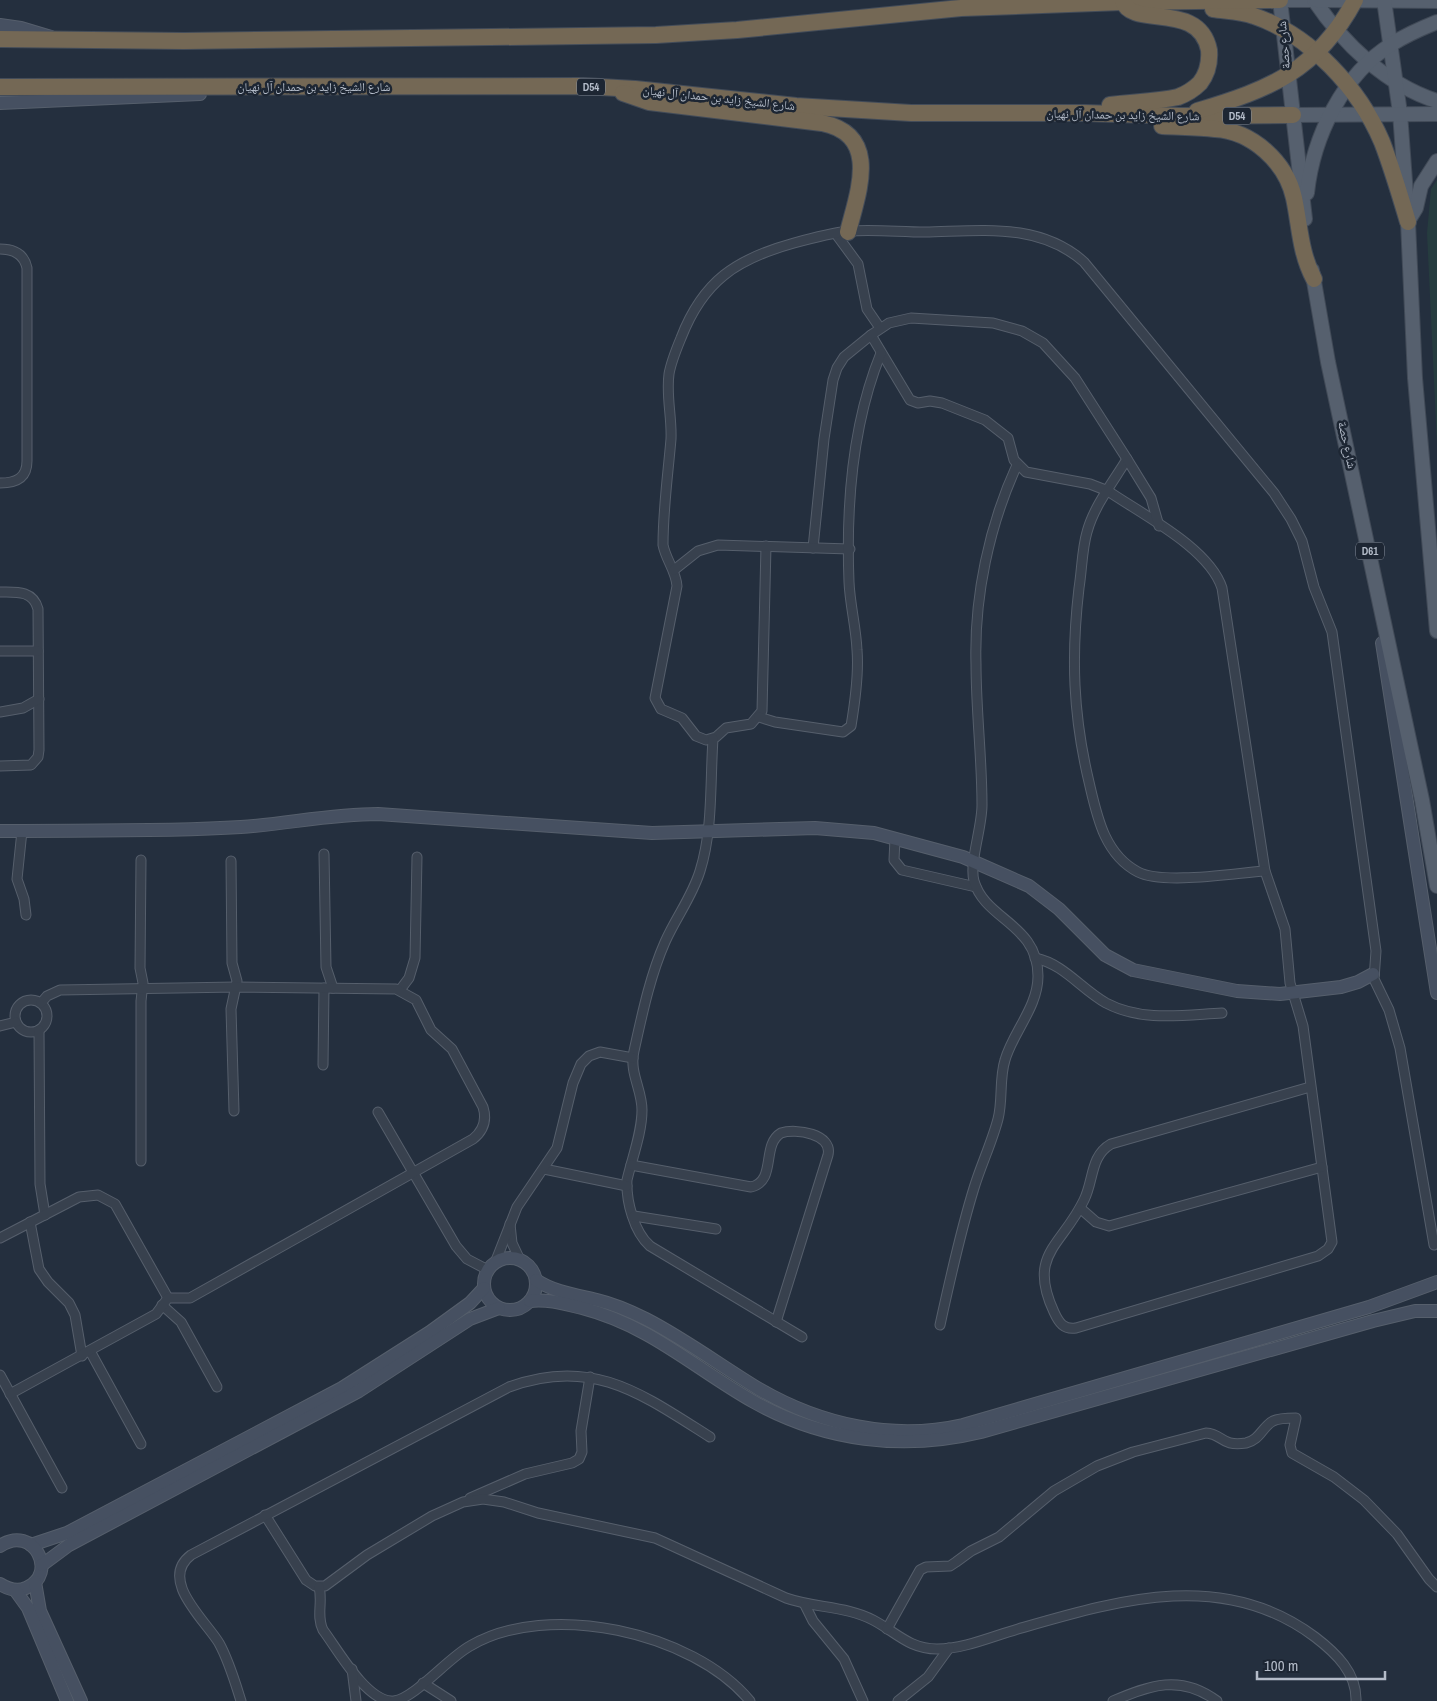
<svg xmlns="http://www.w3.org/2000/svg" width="1437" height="1701" font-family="'Archivo Narrow','Noto Naskh Arabic',sans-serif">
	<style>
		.green { fill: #263c3f }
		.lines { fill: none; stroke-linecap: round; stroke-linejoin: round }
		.street-casing { stroke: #565f6c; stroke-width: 11 }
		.secondary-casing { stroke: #565f6c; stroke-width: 14 }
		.primary-casing { stroke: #414a57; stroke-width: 16 }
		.highway-casing { stroke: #434c59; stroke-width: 18 }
		.street { stroke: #38414e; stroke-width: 9 }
		.secondary { stroke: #465061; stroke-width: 12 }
		.primary { stroke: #56606e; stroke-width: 14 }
		.highway { stroke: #746855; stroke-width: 16 }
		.labels { text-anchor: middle; stroke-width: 5; stroke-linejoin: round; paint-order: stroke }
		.shield { fill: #1d2633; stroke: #878f9c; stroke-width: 1 }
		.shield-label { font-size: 11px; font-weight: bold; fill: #b4bcc9 }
		.street-label { font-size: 12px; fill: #b4bcc9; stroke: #1d2633 }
	</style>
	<rect width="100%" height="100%" fill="#242f3e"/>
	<polygon class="green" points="1437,180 1437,445 1427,233 1431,189"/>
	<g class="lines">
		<defs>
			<g id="street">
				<polyline points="836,234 858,264 867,309 880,328"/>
				<path d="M0,249C14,249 24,254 27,268V461C27,478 16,483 0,483"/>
				<path d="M871,335L910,400L918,403L930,401L942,403L985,420L1008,438L1014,460L1026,472L1090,484L1108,491C1143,515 1209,548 1222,588L1265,871L1285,929L1290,983L1303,1026L1332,1242L1328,1249L1318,1256L1076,1328C1064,1330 1059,1323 1054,1312C1027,1254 1062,1246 1084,1200C1094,1180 1090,1156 1111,1144L1310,1087"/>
				<path d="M1127,459C1113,482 1094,506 1087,532C1082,549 1082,569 1079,588C1071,656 1073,715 1089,782C1097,816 1104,854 1138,872C1163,885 1235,873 1265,871"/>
				<path d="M766,546L762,711L751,724L726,728L716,737L706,740L696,736L682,718L661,709L655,698L677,586C676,571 666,560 663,545C663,509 668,474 671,439C672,417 666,396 669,374C671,362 676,350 681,338C703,281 736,259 794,243C812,238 831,233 849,231C875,229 900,232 925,232C981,231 1039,222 1084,262L1274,493L1291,519L1302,541L1314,587L1332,632L1376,951L1374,979L1389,1010L1400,1048L1434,1245"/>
				<polyline points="813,548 824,439 833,380 837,368 844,357 871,335 889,323 911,318 993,323 1022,331 1043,343 1075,378 1127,459 1151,498 1159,526"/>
				<polyline points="674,570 698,551 718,545 850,549"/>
				<path d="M0,592C16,592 33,590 38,609L39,750L38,757L31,765L0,766"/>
				<polyline points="0,651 38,651"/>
				<polyline points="0,712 23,708 39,699"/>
				<path d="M759,717L775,722L843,732L851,726C855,702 859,674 857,650C856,627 850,605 849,582C846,506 852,424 881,353"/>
				<path d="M713,739C710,782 713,830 700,871C692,897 676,917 665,942C650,976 642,1015 634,1051C629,1073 642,1089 642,1110C642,1133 632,1158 627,1180C626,1201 634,1232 650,1246L802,1337"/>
				<polyline points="22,831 17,879 24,899 26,915"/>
				<polyline points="895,838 894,860 902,870 976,887"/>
				<polyline points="324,854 326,967 333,988"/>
				<polyline points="231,861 232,963 237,981 231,1009 234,1111"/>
				<path d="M1035,958C1064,964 1081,989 1106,1003C1142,1022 1183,1015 1222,1013"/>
				<polyline points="400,990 409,978 415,958 417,857"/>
				<circle cx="31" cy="1016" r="16"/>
				<polyline points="0,1026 16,1022"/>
				<polyline points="39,1030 40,1184 45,1215"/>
				<polyline points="323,1065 324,988"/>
				<polyline points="378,1112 456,1246 467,1259 488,1270"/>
				<polyline points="141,1161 141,1001 143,983 140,968 141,860"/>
				<path d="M631,1165L751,1187C777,1181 761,1145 781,1133C796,1128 833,1134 828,1155L776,1322"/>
				<polyline points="544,1169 627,1186"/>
				<polyline points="1080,1208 1096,1222 1109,1226 1322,1167"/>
				<polyline points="634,1216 716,1229"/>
				<polyline points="30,1222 39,1269 48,1282 69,1303 75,1315 82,1356"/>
				<polyline points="510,1224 512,1243 520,1260"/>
				<polyline points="0,1238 79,1197 98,1195 115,1204 168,1298"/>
				<polyline points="495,1263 517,1207 557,1148 573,1083 581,1064 589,1056 600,1052 633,1058"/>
				<polyline points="162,1305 181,1322 217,1387"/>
				<path d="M940,1325C950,1279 960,1233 974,1188C981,1165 992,1142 998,1119C1003,1100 999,1079 1005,1060C1013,1032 1038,1007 1038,976C1038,924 985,920 974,881C969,863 982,828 982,805C982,758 976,711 976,664C974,597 989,526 1017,465"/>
				<polyline points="90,1351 141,1444"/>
				<polyline points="0,1375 62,1488"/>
				<path d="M10,1394L156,1314L168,1298H190L473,1139C483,1131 487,1120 483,1107L452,1049L431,1030L416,1000L396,989L236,987L60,990L47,996L41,1003"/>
				<polyline points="470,1498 525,1474 572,1463 579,1459 582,1452 581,1431 590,1377"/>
				<path d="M265,1515L306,1580L315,1586H325L367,1555L432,1516L463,1502L483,1499L504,1502L538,1513L655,1538L786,1598C814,1608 847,1606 873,1620C896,1632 909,1649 937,1649C964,1649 993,1636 1018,1629C1119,1600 1223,1568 1315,1637C1336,1653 1357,1673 1356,1701"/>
				<path d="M319,1587C323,1602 316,1616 323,1630C338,1650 365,1699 391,1701"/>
				<polyline points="805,1605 813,1621 844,1659 863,1701"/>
				<path d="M887,1629L920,1570L926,1567L950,1566L956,1562L971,1551L999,1537L1054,1491L1097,1466L1133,1452L1206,1433C1223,1434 1221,1447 1246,1443C1260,1440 1262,1427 1273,1421C1279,1418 1288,1418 1296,1418L1290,1445L1292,1453L1334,1477L1364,1500L1397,1534L1429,1579L1437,1587"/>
				<polyline points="352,1669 356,1701"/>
				<polyline points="423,1683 451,1701"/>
				<path d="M241,1701C235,1682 229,1661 219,1643C206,1621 158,1580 191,1555L509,1387C592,1356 642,1394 710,1437"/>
				<path d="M394,1701C415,1698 448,1658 470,1646C548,1600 693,1632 750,1701"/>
				<polyline points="898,1701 928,1677 949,1648"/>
				<path d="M1113,1701C1150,1685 1181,1674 1217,1701"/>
			</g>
			<g id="secondary">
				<polyline points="0,25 21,28 51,37"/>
				<polyline points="0,103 200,94"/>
				<polyline points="1382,643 1437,993"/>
				<path d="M0,831C80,830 161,832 241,827C287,824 331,814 378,814L652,833L815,828L874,833L963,857L1029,886L1059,909L1105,955L1133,970L1237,991L1280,994L1341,987L1358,982L1373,974"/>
				<circle cx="510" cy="1284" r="26"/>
				<path d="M536,1280C554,1292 576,1295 597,1300C614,1304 630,1311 646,1319C685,1339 721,1366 759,1389C821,1425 893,1441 963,1425L1369,1307L1437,1282"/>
				<path d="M530,1301C549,1299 565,1304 582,1308C651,1326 694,1368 754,1402C824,1441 903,1451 981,1432L1373,1321L1415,1311H1437"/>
				<polyline points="31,1545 67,1533 342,1388 430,1332 470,1303 484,1288"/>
				<path d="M0,1546C34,1523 59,1575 26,1588C17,1592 8,1589 0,1584"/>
				<polyline points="42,1565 69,1545 359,1391 470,1319 499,1308"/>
				<polyline points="35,1582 40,1611 81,1701"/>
				<polyline points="15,1590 28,1608 67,1701"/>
			</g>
			<g id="primary">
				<polyline points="1280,0 1305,219"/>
				<polyline points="1280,0 1312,0"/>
				<path d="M1314,0C1343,43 1386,85 1437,101"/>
				<polyline points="1316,0 1437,1"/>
				<polyline points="1384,0 1400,113 1408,222 1415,378 1437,631"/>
				<polyline points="1293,115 1437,114"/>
				<path d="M1307,193C1313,137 1343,74 1392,44C1406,35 1422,28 1437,22"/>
				<polyline points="1408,221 1416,208 1421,186 1437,161"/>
				<polyline points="1312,270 1328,362 1422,800 1437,886"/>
			</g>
			<g id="highway">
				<path d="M1213,9C1226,11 1241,11 1254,16C1310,35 1359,88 1382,142C1392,168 1400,195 1408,222"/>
				<polyline points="0,39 184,41 656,35 737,30 961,8 1122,2 1280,0"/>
				<polyline points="0,87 583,86 635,89 796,106 911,113 1084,113 1181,116 1293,115"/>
				<path d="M623,93L649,102L822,123C881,135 858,192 848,232"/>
				<path d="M1110,105C1132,102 1155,102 1178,97C1186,94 1194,89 1200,83C1207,74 1210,62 1209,50C1199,0 1132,29 1123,1"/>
				<path d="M1197,111C1270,89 1317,71 1355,0"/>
				<path d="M1162,126C1180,127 1198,127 1215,129C1252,131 1286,162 1294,198C1300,226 1300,253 1314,279"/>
			</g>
		</defs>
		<use href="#street" class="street-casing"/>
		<use href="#secondary" class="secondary-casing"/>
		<use href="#primary" class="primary-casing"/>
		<use href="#highway" class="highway-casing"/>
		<use href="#street" class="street"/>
		<use href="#secondary" class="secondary"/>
		<use href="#primary" class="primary"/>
		<use href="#highway" class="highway"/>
	</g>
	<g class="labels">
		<g class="shield">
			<rect x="577" y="78.5" width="28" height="17" rx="4"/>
			<rect x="1223" y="107.5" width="28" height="17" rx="4"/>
			<rect x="1356" y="542.5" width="28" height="17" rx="4"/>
		</g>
		<g class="shield-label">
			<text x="591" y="91">D54</text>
			<text x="1237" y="120">D54</text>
			<text x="1370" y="555">D61</text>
		</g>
		<g class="street-label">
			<text transform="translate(1284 45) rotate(-95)" y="4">شارع حصة</text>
			<text x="314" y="91">شارع الشيخ زايد بن حمدان آل نهيان</text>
			<text transform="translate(719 98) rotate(6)" y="4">شارع الشيخ زايد بن حمدان آل نهيان</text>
			<text transform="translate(1123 115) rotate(1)" y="4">شارع الشيخ زايد بن حمدان آل نهيان</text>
			<text transform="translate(1347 445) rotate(78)" y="4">شارع حصة</text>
		</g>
	</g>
	<path d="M1257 1671v8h128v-8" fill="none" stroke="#b4bcc9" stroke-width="2.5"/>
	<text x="1264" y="1671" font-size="15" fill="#b4bcc9" stroke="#1d2633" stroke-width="4" paint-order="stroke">100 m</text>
</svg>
